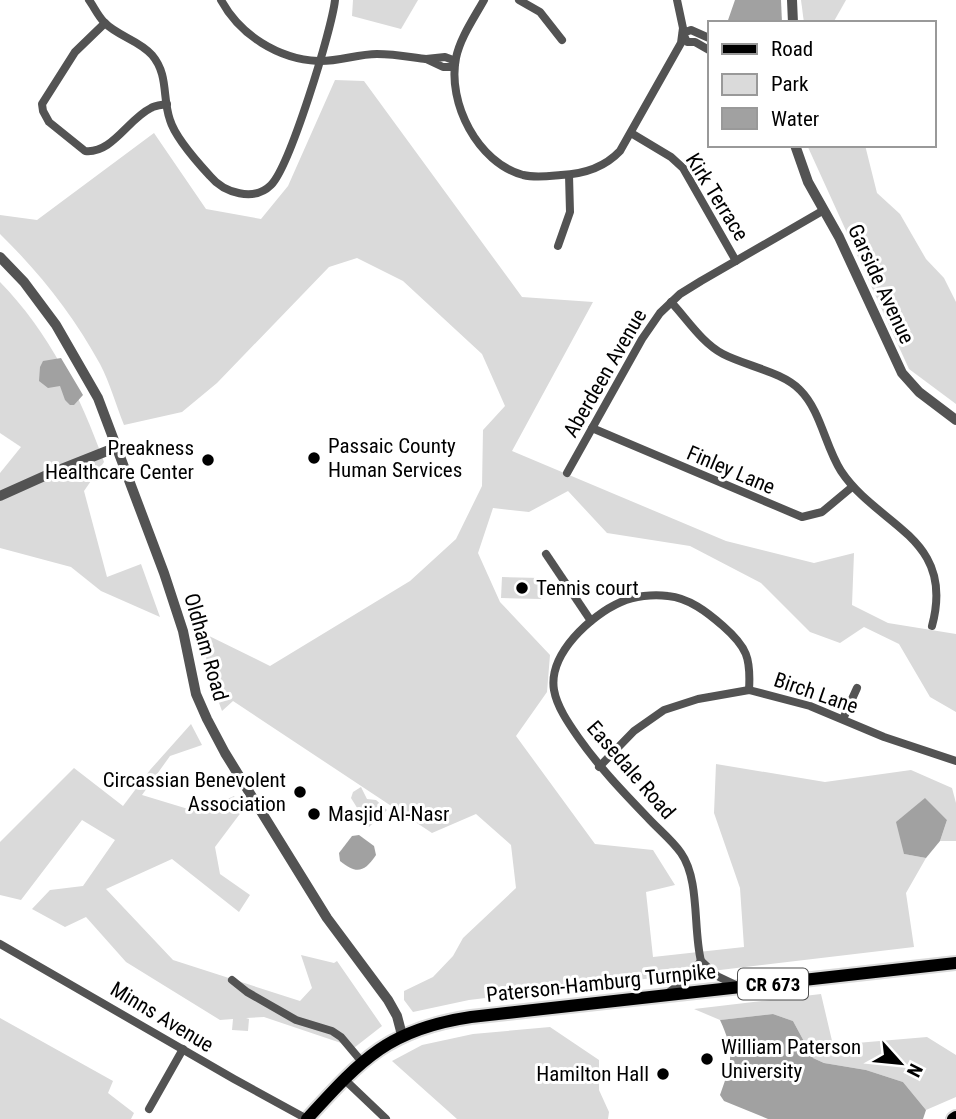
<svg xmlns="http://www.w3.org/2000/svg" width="956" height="1119" font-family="'Roboto Condensed',sans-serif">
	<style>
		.green { fill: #dadada }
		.water { fill: #a1a1a1 }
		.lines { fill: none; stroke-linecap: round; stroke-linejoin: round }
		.primary-casing { stroke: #dbdbdb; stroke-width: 16 }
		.minor { stroke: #535353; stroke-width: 8 }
		.tertiary { stroke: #535353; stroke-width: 10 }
		.primary { stroke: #000; stroke-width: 12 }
		.poi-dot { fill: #000; stroke: #fff; stroke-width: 2.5 }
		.labels { text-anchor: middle; stroke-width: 6; stroke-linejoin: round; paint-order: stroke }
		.shield { fill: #fff; stroke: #4c4c4c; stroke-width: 2 }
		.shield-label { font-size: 19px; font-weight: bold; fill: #000 }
		.street-label { font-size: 21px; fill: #000; stroke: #fff }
		.poi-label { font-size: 21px; fill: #000; stroke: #fff; text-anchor: start }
	</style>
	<rect width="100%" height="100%" fill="#fff"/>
	<g class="green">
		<polygon points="353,0 418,0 401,29 352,16"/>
		<polygon points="801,0 846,0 833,23 804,23"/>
		<path d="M335,80L364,81L522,297L593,302L512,451L726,541L814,563L854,553L852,605L888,623L956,634V712L930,697L899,644L864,627L840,643L810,632L761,583L690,546L607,533L568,491L529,512L493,508L478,553L500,602L550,655L547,692L516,736L595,844L653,850L675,885L646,892L653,957L744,947L740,888L714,813L716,764L825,782L911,770L952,788L956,803V841H940L947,820L925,799L916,807L904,854L926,858L906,893L914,947L469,1000L413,1012L404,1000V991L433,977L453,956L463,938L516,888L511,845L476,814L432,833L233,701L222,711L210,678L201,632L270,666L410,581L456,539L482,486L483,430L505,406L482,354L403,281L357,258L329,267L217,383L182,412L124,425C116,405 110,383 100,364C73,315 40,273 0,234V215L37,220L154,133L206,209L261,219L288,186Z"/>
		<polygon points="807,145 865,145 877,193 900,214 926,259 944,278 956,302 956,404 909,369"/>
		<path d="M0,282C49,332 81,397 104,462L84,491L107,577L141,564L160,617L101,591L71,567L0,548V473L21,447L0,433Z"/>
		<polygon points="502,577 541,578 543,580 543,597 540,599 501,598"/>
		<polygon points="191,724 202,745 170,756 142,795 198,812 234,796 242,811 215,847 220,874 250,895 239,912 172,859 106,889 173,960 300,1001 312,988 301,955 334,963 337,961 382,1026 350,1051 344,1044 264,1017 246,1018 249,1019 248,1031 232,1030 233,1019 220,1020 126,962 86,917 65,927 32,909 50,890 83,886 115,840 82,820 21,900 0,895 0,842 74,768 123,806 150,770"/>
		<polygon points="361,787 367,799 376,800 387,810 369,827 351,798 353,792"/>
		<polygon points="821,994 833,1045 927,1037 956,1055 956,1097 926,1110 903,1082 866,1070 824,1063 813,1058 793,1021 773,1014 720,1020 694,1009"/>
		<polygon points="0,1018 113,1081 108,1093 134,1113 131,1119 0,1119"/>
		<polygon points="550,1027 599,1060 599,1090 609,1112 608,1119 457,1119 392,1061 422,1045 473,1034"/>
	</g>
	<g class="water">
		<polygon points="735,0 781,0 782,23 727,23"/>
		<polygon points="61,358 83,395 74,405 70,405 65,400 60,386 48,388 39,381 40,367 43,361"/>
		<polygon points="925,798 947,820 940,841 926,858 904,854 896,822"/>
		<path d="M359,835L374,846L376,855C364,873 356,874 340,861L339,853L352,836Z"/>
		<path d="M773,1014L793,1021L813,1058L824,1063L866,1070L903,1082L926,1110L923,1119H768L724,1101L720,1095C732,1062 735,1053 720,1020Z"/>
	</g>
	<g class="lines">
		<defs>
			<g id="primary">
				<path d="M307,1119C361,1060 388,1029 471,1017L956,963"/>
				<polyline points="953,1119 956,1117"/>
			</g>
		</defs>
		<use href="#primary" class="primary-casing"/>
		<g class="minor">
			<path d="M89,0C94,7 98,16 104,22C117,36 139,40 152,55C169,75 162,98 170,120C175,137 198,163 210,176C224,193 254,202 271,185C290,166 332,29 335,0"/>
			<path d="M221,0C240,35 278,59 318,61C338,62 357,54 377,54C394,54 410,57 426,59"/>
			<path d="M484,0C474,18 460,38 456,58C447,103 478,163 523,175C536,178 549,176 561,175C584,174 604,168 620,151L681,43L683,28L677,0"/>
			<polyline points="519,0 540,12 562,40"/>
			<path d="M105,23L75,52L42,104L43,111L49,122L85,151C112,154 128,119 151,108C155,105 162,105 167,104"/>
			<polyline points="709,38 691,30 683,33 687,42 695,42 709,50"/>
			<polygon points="445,57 453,60 455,64 452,67 443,67 426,59"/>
			<polyline points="631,133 671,157 683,168 736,261"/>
			<polyline points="558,246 570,212 569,175"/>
			<path d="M671,302C687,319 702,343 723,354C746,366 783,372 800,390C821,411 825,446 841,471C878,527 956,537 932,626"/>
			<polyline points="592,428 802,517 822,512 852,487"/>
			<polyline points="567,473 642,339 660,313 680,294 701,281 824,210"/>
			<polyline points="546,554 591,621"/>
			<polyline points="843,719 857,688"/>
			<polyline points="599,767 634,731 664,710 698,699 749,690 810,706 884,737 956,761"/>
			<polyline points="0,944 234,1079 307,1119"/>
			<polyline points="232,980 247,992 296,1020 332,1031 341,1037 362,1062"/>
			<path d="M738,986L717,976L701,961C693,929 700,880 681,853C672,840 658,829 648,818C623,792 599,767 578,737C569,724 557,707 554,690C548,654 591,615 621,602C634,596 653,594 668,596C689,598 707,612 723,626C747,647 751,658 749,690"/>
			<polyline points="668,993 686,980 701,961"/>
			<polyline points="344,1079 386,1119"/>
			<polyline points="149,1109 183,1049"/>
		</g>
		<g class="tertiary">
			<polyline points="792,0 793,23"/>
			<polyline points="795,145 808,182 839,237 902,373 919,392 956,420"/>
			<polyline points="0,257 24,282 56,325 98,398 164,573 183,631 196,694 207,719 225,753 327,918 388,1000 397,1016 402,1035"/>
			<polyline points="0,496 49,474 117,447"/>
		</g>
		<use href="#primary" class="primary"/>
	</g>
	<g class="poi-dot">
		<circle cx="314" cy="458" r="7"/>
		<circle cx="208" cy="460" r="7"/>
		<circle cx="522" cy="588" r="7"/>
		<circle cx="300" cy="792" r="7"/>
		<circle cx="314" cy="814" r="7"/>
		<circle cx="707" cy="1059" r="7"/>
		<circle cx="663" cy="1074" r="7"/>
	</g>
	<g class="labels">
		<rect class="shield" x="738" y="968.5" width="70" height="31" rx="5"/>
		<g class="shield-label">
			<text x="773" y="991">CR 673</text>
		</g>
		<g class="street-label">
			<text transform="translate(717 197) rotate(58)" y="7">Kirk Terrace</text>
			<text transform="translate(881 284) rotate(65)" y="7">Garside Avenue</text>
			<text transform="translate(605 373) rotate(-60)" y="7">Aberdeen Avenue</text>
			<text transform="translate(731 470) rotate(23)" y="7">Finley Lane</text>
			<text transform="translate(206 647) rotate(74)" y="7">Oldham Road</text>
			<text transform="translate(816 693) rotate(19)" y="7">Birch Lane</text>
			<text transform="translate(631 770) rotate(49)" y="7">Easedale Road</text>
			<text transform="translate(601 983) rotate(-6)" y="7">Paterson-Hamburg Turnpike</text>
			<text transform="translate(162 1017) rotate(31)" y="7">Minns Avenue</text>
		</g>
		<g class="poi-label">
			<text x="328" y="453">Passaic County<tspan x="328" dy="24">Human Services</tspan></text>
			<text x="194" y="455" text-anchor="end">Preakness<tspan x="194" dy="24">Healthcare Center</tspan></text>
			<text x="536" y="595">Tennis court</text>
			<text x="286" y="787" text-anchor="end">Circassian Benevolent<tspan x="286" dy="24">Association</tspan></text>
			<text x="328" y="821">Masjid Al-Nasr</text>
			<text x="721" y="1054">William Paterson<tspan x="721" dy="24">University</tspan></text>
			<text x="649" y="1081" text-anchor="end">Hamilton Hall</text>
		</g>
	</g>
	<rect x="708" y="21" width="228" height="126" fill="#ffffff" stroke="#999999" stroke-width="2"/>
	<rect x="722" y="44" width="35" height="10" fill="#000000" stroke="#999999" stroke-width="2"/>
	<text x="771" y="56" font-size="21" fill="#000000">Road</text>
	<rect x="722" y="74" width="35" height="21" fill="#dadada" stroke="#999999" stroke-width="2"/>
	<text x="771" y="91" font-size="21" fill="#000000">Park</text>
	<rect x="722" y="108" width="35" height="21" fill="#a1a1a1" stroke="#999999" stroke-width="2"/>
	<text x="771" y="126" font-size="21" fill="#000000">Water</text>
	<g transform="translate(900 1063) rotate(117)" stroke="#ffffff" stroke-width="5" paint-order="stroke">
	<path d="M0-5L12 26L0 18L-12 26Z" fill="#000000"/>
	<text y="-10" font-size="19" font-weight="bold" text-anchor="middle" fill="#000000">N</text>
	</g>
</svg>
